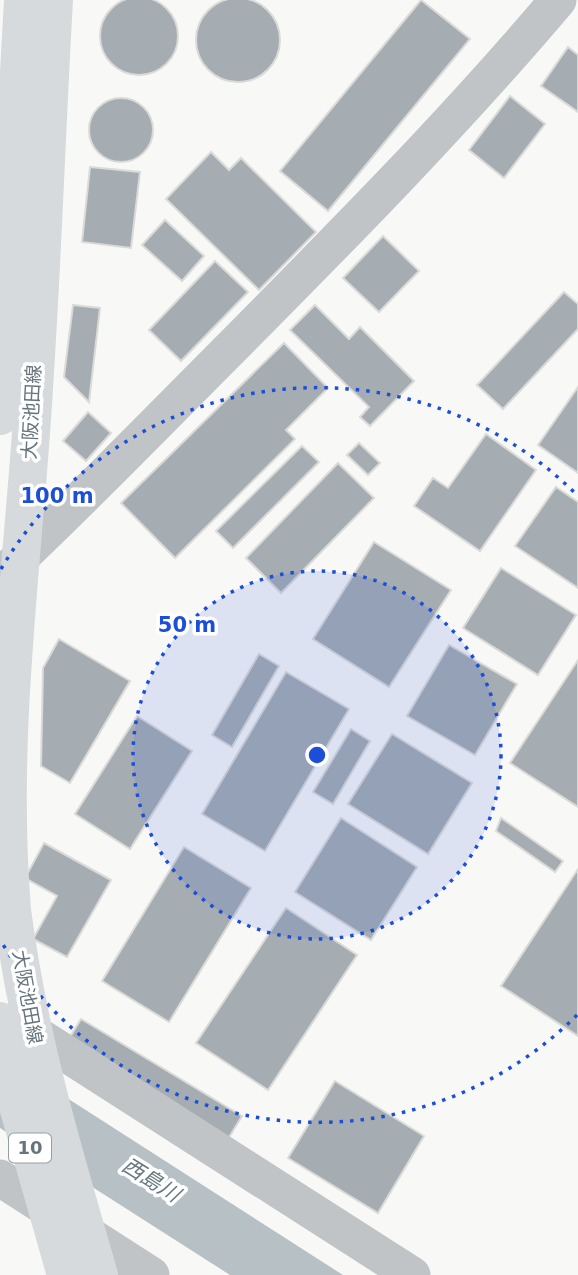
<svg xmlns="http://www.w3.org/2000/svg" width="578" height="1275" font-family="'DejaVu Sans','Noto Sans JP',sans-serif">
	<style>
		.water { fill: #b7c1c5 }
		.building { fill: #a6adb2; stroke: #dadad8; stroke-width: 2 }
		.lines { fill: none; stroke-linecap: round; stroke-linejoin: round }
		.minor { stroke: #c0c4c7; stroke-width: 37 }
		.major { stroke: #d6dadd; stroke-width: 38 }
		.ring { fill: none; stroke: #1d4ed8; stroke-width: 3.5; stroke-dasharray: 3.5 7 }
		.labels { text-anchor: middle; stroke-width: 7; stroke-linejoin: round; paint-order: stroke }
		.shield { fill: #fff; stroke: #949ea4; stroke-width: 2 }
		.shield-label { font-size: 18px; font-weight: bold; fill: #66747d }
		.street-label { font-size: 19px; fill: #66747d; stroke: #fff }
		.water-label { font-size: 21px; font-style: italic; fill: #67787f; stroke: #fff }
		.centre { fill: #1d4ed8; stroke: #fff; stroke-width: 3.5 }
		.ring-label { font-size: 21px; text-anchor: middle; font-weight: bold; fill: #1d4ed8; stroke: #fff; stroke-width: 7; stroke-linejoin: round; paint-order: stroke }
	</style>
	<rect width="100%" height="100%" fill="#f8f8f6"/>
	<polygon class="water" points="0,1055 343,1275 230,1275 0,1128"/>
	<g class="building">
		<circle cx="139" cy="36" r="39"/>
		<circle cx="238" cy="40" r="42"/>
		<polygon points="421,0 470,39 328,211 280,171"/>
		<polygon points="568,47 578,55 578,112 541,86"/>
		<polygon points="510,96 545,124 504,178 469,150"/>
		<circle cx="121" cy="130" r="32"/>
		<polygon points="211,152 229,170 241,158 316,232 259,290 166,199"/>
		<polygon points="90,167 140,172 131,248 82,242"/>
		<polygon points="165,220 204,256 182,281 142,245"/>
		<polygon points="383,236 419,271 379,312 343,278"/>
		<polygon points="215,261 248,292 181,361 149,330"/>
		<polygon points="564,292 578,304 578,329 503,409 477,385"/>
		<polygon points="73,305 100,308 89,402 64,377"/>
		<polygon points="315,305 349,339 360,327 414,381 370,426 360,417 369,407 290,330"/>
		<polygon points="284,343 328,388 286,430 295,439 175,558 121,503"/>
		<polygon points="578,387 578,473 538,445"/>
		<polygon points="88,412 111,433 86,461 63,441"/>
		<polygon points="486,434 536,470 480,551 414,506 433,478 448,488"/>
		<polygon points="359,443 380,463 368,475 347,455"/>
		<polygon points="302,446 319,462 233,548 216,531"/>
		<polygon points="338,463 374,498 281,593 246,558"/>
		<polygon points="556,487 578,502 578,588 515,546"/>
		<polygon points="374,542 451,590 389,687 313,639"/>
		<polygon points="501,568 576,615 538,675 463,628"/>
		<polygon points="59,639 130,681 70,783 41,766 43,668"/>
		<polygon points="449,645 517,684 475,755 407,716"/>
		<polygon points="259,654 279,666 232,747 212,735"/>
		<polygon points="578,660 578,807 510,763"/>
		<polygon points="286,672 349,709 265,851 202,814"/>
		<polygon points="137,716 192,751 130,849 75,814"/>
		<polygon points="351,729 370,741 333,804 313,792"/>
		<polygon points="392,734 472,783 428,854 348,804"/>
		<polygon points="341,818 417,867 371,940 295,892"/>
		<polygon points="501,818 563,861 555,872 496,831"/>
		<polygon points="44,843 111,880 67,957 33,939 57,896 25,878"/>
		<polygon points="184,847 251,888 169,1022 102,981"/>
		<polygon points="578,869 578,1036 501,986"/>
		<polygon points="286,908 357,955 268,1090 196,1043"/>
		<polygon points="81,1019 242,1116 228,1139 67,1042"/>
		<polygon points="335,1081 424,1136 378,1213 288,1158"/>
	</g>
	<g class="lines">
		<g class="minor">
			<path d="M6,571C82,500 154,425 228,351C341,237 454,123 558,0"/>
			<polyline points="15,1021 412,1275"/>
			<polyline points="0,1178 151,1275"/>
		</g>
		<g class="major">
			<path d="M54,0C45,157 41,315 28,472C16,620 0,761 12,910C28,1035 64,1155 99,1275"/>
			<polyline points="0,416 23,0"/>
			<polyline points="0,1021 10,1078 66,1275"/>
		</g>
	</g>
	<circle cx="317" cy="755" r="184" fill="#1d4ed8" fill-opacity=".12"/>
	<g class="ring">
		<circle cx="317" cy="755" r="184"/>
		<path d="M577 1015A367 367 0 0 1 1 941M1 569A367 367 0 0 1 577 495"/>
	</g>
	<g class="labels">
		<rect class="shield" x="9" y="1133.5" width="42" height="29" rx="5"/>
		<g class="shield-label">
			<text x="30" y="1154">10</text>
		</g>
		<g class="street-label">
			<text transform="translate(31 412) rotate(-87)" y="7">大阪池田線</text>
			<text transform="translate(28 997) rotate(80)" y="7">大阪池田線</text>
		</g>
		<g class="water-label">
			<text transform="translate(151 1180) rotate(32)" y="7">西島川</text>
		</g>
	</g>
	<circle cx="317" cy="755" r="10" class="centre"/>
	<g class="ring-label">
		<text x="57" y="503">100 m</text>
		<text x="187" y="632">50 m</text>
	</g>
</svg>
